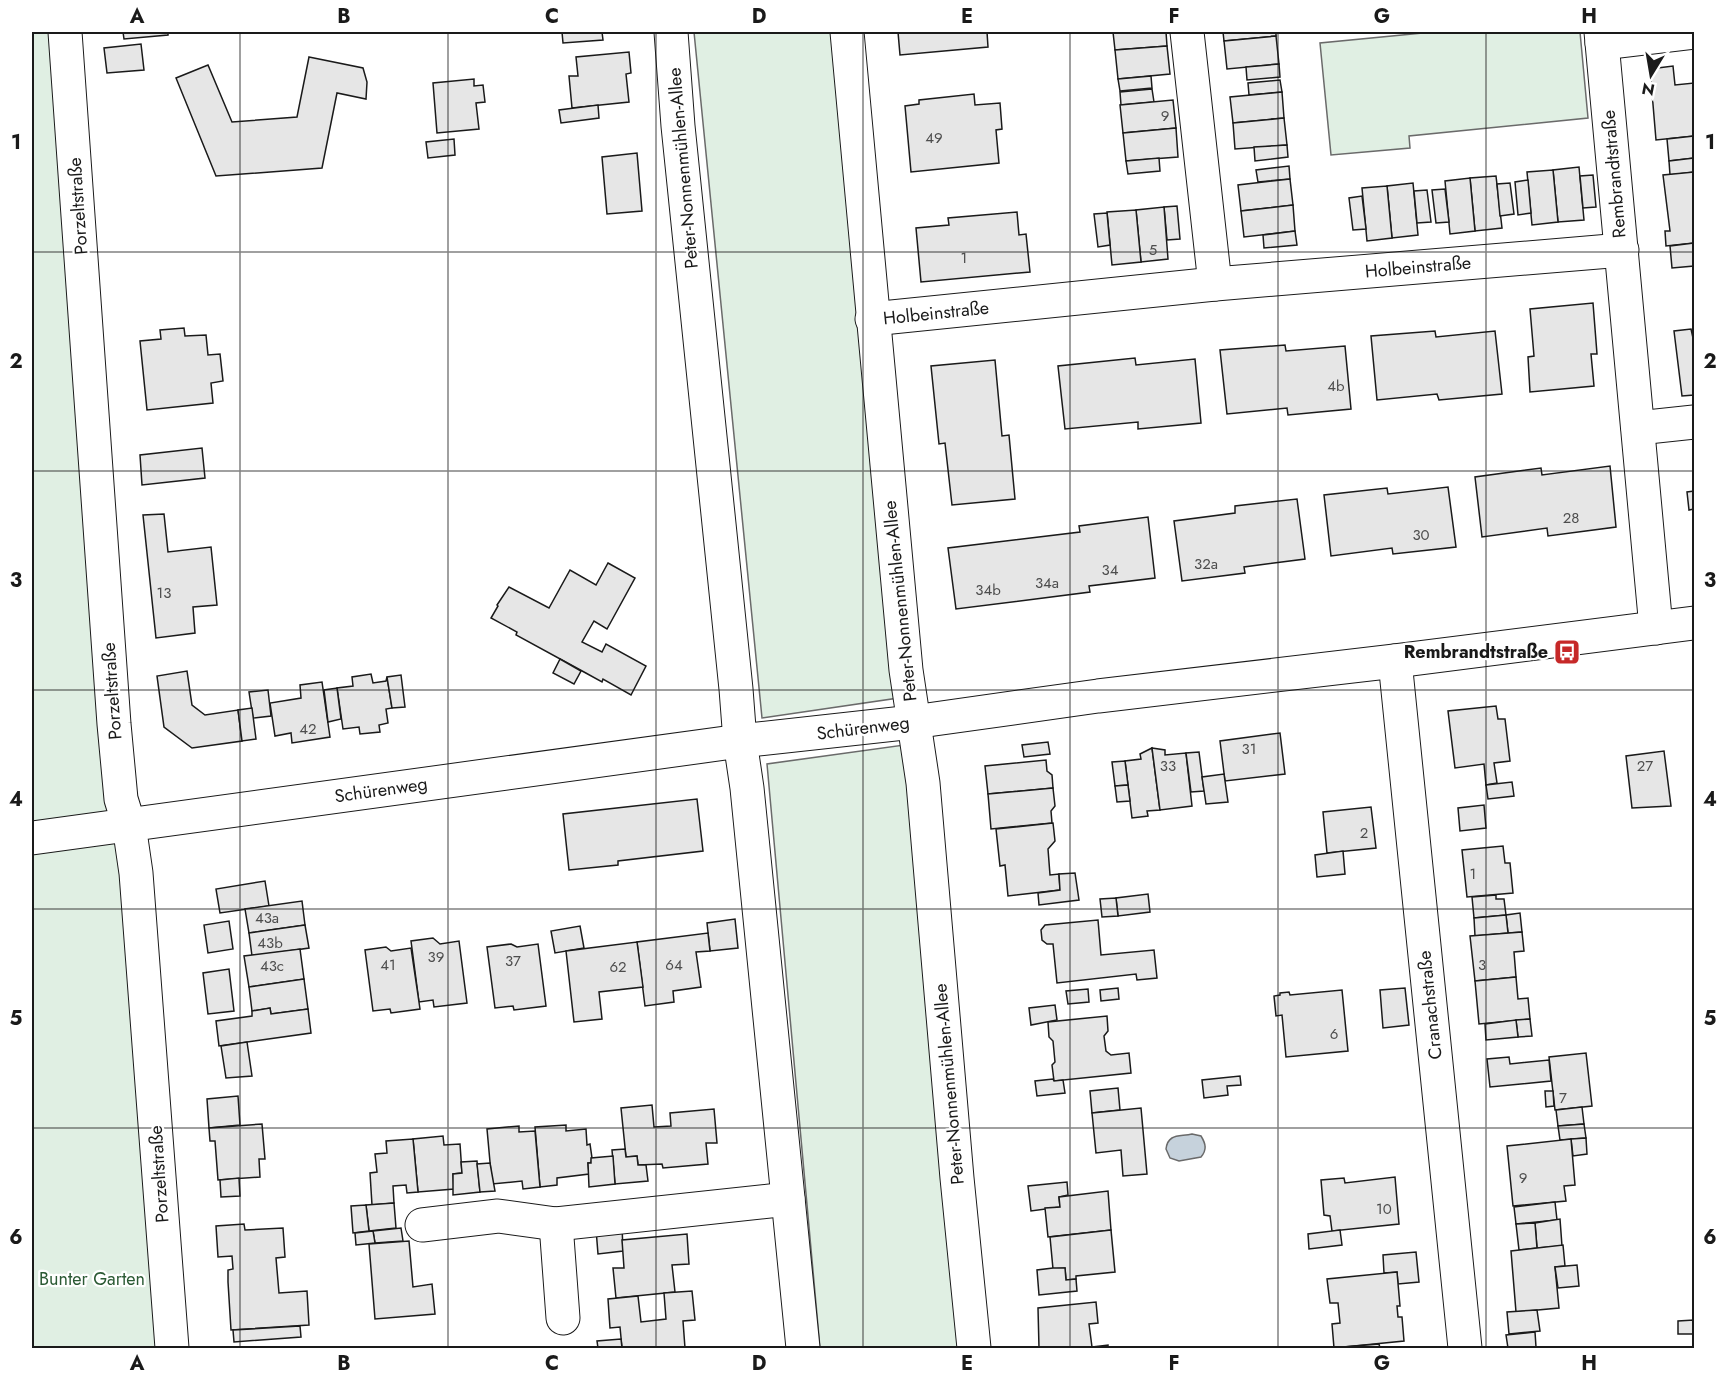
<svg xmlns="http://www.w3.org/2000/svg" width="1726" height="1380" font-family="Jost,sans-serif">
	<style>
		.green { fill: #e0efe3; stroke: #6a6a6a; stroke-width: 1.5 }
		.water { fill: #c6d2dc; stroke: #6a6a6a; stroke-width: 1.5 }
		.building { fill: #e6e6e6; stroke: #1a1a1a; stroke-width: 1.5 }
		.lines { fill: none; stroke-linecap: round; stroke-linejoin: round }
		.minor-casing { stroke: #1a1a1a; stroke-width: 35 }
		.major-casing { stroke: #1a1a1a; stroke-width: 35 }
		.minor { stroke: #fff; stroke-width: 33 }
		.major { stroke: #fff; stroke-width: 33 }
		.grid { fill: none; stroke: #1a1a1a; stroke-width: 1.5; stroke-opacity: 0.55 }
		.labels { text-anchor: middle; stroke-width: 4.5; stroke-linejoin: round; paint-order: stroke }
		.number-label { font-size: 15px; fill: #4d4d4d }
		.street-label { font-size: 18px; fill: #1a1a1a; stroke: #fff }
		.poi-label { font-size: 18px; font-weight: bold; fill: #1a1a1a; stroke: #fff; text-anchor: end }
		.park-label { font-size: 18px; fill: #2b5a34; stroke: #fff }
		.neatline { fill: none; stroke: #1a1a1a; stroke-width: 2 }
		.grid-label { font-size: 20px; text-anchor: middle; font-weight: bold; fill: #1a1a1a }
	</style>
	<rect width="100%" height="100%" fill="#fff"/>
	<g class="green">
		<polygon points="32,32 51,32 126,868 159,1348 32,1348"/>
		<polygon points="694,32 839,32 905,697 762,718"/>
		<polygon points="1433,32 1580,32 1588,118 1409,136 1410,148 1331,155 1320,43"/>
		<polygon points="904,745 966,1348 820,1348 767,764"/>
	</g>
	<path class="water" d="M1192,1134L1201,1136C1206,1144 1207,1150 1201,1157L1179,1161L1170,1158L1166,1149C1168,1133 1180,1137 1192,1134Z"/>
	<g class="building">
		<polygon points="123,32 168,32 168,35 124,39"/>
		<polygon points="562,32 602,32 603,40 563,43"/>
		<polygon points="898,32 987,32 988,47 900,55"/>
		<polygon points="1113,32 1166,32 1167,46 1115,50"/>
		<polygon points="1223,32 1276,32 1276,36 1224,41"/>
		<polygon points="1276,36 1279,64 1227,69 1224,41"/>
		<polygon points="141,44 144,70 107,73 104,48"/>
		<polygon points="1167,46 1170,74 1118,79 1115,50"/>
		<polygon points="629,52 631,73 626,74 629,102 572,108 569,76 578,76 576,57"/>
		<polygon points="309,57 363,68 367,82 366,99 337,93 322,168 216,176 176,78 208,65 232,122 297,117"/>
		<polygon points="1279,64 1280,77 1247,80 1246,67"/>
		<polygon points="1673,66 1675,85 1694,83 1694,136 1656,140 1650,69"/>
		<polygon points="1151,76 1152,88 1120,91 1118,79"/>
		<polygon points="474,79 474,86 483,85 485,102 476,103 479,129 437,133 433,83"/>
		<polygon points="1280,80 1282,92 1249,95 1248,83"/>
		<polygon points="1152,89 1154,102 1121,105 1120,92"/>
		<polygon points="1282,92 1284,118 1233,123 1230,97"/>
		<polygon points="974,94 975,105 1000,103 1002,129 996,130 999,163 911,172 905,106 919,104 919,100"/>
		<polygon points="1173,100 1176,128 1123,133 1120,105"/>
		<polygon points="598,105 599,118 561,123 559,110"/>
		<polygon points="1284,118 1287,145 1235,149 1233,123"/>
		<polygon points="1176,128 1178,157 1126,161 1123,133"/>
		<polygon points="1694,136 1694,158 1669,161 1667,139"/>
		<polygon points="454,139 455,155 428,158 426,142"/>
		<polygon points="1287,145 1288,157 1255,161 1254,147"/>
		<polygon points="637,153 642,211 607,214 602,157"/>
		<polygon points="1159,158 1160,171 1128,174 1126,161"/>
		<polygon points="1694,158 1694,172 1670,175 1669,161"/>
		<polygon points="1289,166 1290,179 1258,182 1256,170"/>
		<polygon points="1579,167 1584,220 1558,222 1553,170"/>
		<polygon points="1553,170 1558,222 1532,225 1527,172"/>
		<polygon points="1694,172 1694,243 1666,246 1665,231 1670,231 1663,175"/>
		<polygon points="1593,175 1596,207 1583,208 1580,176"/>
		<polygon points="1496,176 1502,228 1475,231 1470,178"/>
		<polygon points="1470,178 1475,231 1450,234 1445,181"/>
		<polygon points="1290,179 1293,205 1241,211 1238,185"/>
		<polygon points="1528,180 1531,213 1518,215 1515,182"/>
		<polygon points="1413,183 1418,235 1392,238 1387,186"/>
		<polygon points="1510,183 1514,214 1500,216 1497,184"/>
		<polygon points="1387,186 1392,238 1367,241 1362,188"/>
		<polygon points="1445,189 1449,222 1436,223 1432,190"/>
		<polygon points="1427,190 1431,222 1417,223 1414,191"/>
		<polygon points="1362,196 1366,229 1353,230 1349,198"/>
		<polygon points="1293,205 1295,231 1244,237 1241,211"/>
		<polygon points="1177,206 1180,239 1167,240 1164,207"/>
		<polygon points="1164,207 1168,259 1141,262 1136,210"/>
		<polygon points="1136,210 1141,262 1112,265 1107,212"/>
		<polygon points="1017,212 1019,235 1026,234 1030,272 921,282 916,228 949,225 948,218"/>
		<polygon points="1107,213 1110,245 1098,247 1094,214"/>
		<polygon points="1295,231 1297,245 1264,248 1263,235"/>
		<polygon points="1694,243 1694,266 1672,268 1670,246"/>
		<polygon points="1593,303 1597,354 1591,354 1594,386 1530,392 1528,357 1534,356 1530,309"/>
		<polygon points="184,328 185,336 206,335 208,355 220,354 223,381 211,383 213,403 147,410 140,341 161,339 160,330"/>
		<polygon points="1691,329 1693,338 1694,338 1694,395 1682,396 1674,331"/>
		<polygon points="1435,331 1436,337 1495,331 1502,394 1439,400 1437,394 1377,400 1371,336"/>
		<polygon points="1285,345 1286,351 1345,346 1351,409 1288,415 1287,408 1227,414 1220,350"/>
		<polygon points="1135,358 1136,365 1195,359 1201,423 1138,429 1138,422 1065,429 1058,366"/>
		<polygon points="995,360 1002,436 1009,435 1015,499 952,505 945,443 939,444 931,366"/>
		<polygon points="202,448 205,478 142,485 140,455"/>
		<polygon points="1610,466 1616,527 1548,536 1547,528 1482,537 1475,477 1541,468 1542,475"/>
		<polygon points="1448,487 1456,547 1393,554 1392,548 1331,556 1324,495 1387,488 1388,494"/>
		<polygon points="1694,491 1694,509 1689,510 1687,492"/>
		<polygon points="1297,499 1305,559 1244,567 1245,573 1182,581 1174,521 1235,513 1235,506"/>
		<polygon points="164,514 168,552 211,547 217,605 193,607 195,633 156,638 143,515"/>
		<polygon points="1148,517 1155,578 1089,586 1090,592 956,609 948,548 1080,532 1079,526"/>
		<polygon points="608,563 635,578 607,629 594,621 582,642 602,652 606,644 646,666 631,695 603,679 602,682 584,672 516,635 517,632 491,618 498,606 497,605 509,587 549,608 570,570 596,585"/>
		<polygon points="560,659 581,671 574,684 553,673"/>
		<polygon points="187,671 192,705 205,715 238,710 242,741 192,748 164,727 157,676"/>
		<polygon points="371,674 373,683 386,681 387,677 392,708 386,709 388,723 379,725 380,732 360,734 359,727 343,729 337,688 353,686 352,677"/>
		<polygon points="401,675 405,707 392,708 387,677"/>
		<polygon points="322,682 330,737 292,743 291,733 275,736 270,703 301,698 300,685"/>
		<polygon points="337,688 341,719 328,722 324,690"/>
		<polygon points="268,690 271,716 253,718 249,692"/>
		<polygon points="1496,706 1498,719 1505,719 1510,761 1494,763 1497,783 1486,785 1484,764 1455,768 1448,711"/>
		<polygon points="252,708 256,739 242,741 238,710"/>
		<polygon points="1280,733 1285,774 1225,781 1220,741"/>
		<polygon points="1048,742 1050,754 1024,757 1022,745"/>
		<polygon points="1152,748 1160,810 1147,811 1148,816 1132,818 1125,761 1141,759 1140,754"/>
		<polygon points="1152,748 1165,750 1165,755 1186,753 1192,806 1160,810"/>
		<polygon points="1664,751 1671,806 1632,808 1626,756"/>
		<polygon points="1199,752 1204,791 1191,792 1186,753"/>
		<polygon points="1046,760 1047,771 1052,775 1053,788 988,794 985,766"/>
		<polygon points="1125,761 1128,785 1115,786 1112,762"/>
		<polygon points="1224,774 1228,802 1206,804 1202,777"/>
		<polygon points="1512,782 1514,796 1488,799 1486,785"/>
		<polygon points="1128,785 1130,801 1117,802 1115,786"/>
		<polygon points="1053,788 1055,806 1051,811 1052,823 991,829 988,794"/>
		<polygon points="697,799 703,851 618,861 618,865 569,870 563,814"/>
		<polygon points="1484,805 1486,828 1460,831 1458,808"/>
		<polygon points="1371,807 1376,848 1327,853 1323,812"/>
		<polygon points="1053,823 1055,841 1048,849 1050,875 1059,874 1060,890 1008,896 1005,865 1000,866 996,829"/>
		<polygon points="1503,846 1505,863 1510,863 1513,893 1467,897 1462,850"/>
		<polygon points="1343,851 1345,874 1317,877 1315,855"/>
		<polygon points="1075,873 1079,900 1039,905 1038,893 1060,890 1059,874"/>
		<polygon points="265,881 269,906 220,913 216,889"/>
		<polygon points="1148,894 1150,912 1118,916 1116,898"/>
		<polygon points="1496,895 1496,899 1504,899 1506,915 1474,918 1472,897"/>
		<polygon points="1116,898 1118,916 1102,917 1100,899"/>
		<polygon points="302,901 305,925 249,933 245,909"/>
		<polygon points="1520,913 1522,932 1508,933 1506,915"/>
		<polygon points="1506,915 1508,933 1475,936 1474,918"/>
		<polygon points="735,919 738,948 710,951 707,923"/>
		<polygon points="1098,920 1101,955 1154,950 1157,978 1137,980 1136,974 1057,983 1053,944 1047,944 1042,940 1041,930 1045,925"/>
		<polygon points="229,921 233,949 208,953 204,925"/>
		<polygon points="305,925 309,948 252,956 249,933"/>
		<polygon points="580,926 584,948 555,953 551,931"/>
		<polygon points="1522,932 1524,951 1514,952 1516,977 1475,981 1470,936"/>
		<polygon points="708,933 710,951 696,952 701,987 673,991 674,1002 645,1006 637,942"/>
		<polygon points="433,938 440,944 459,941 467,1003 434,1007 433,1000 419,1002 411,941"/>
		<polygon points="637,942 643,987 599,992 602,1019 574,1022 566,951"/>
		<polygon points="511,944 517,947 538,944 546,1006 514,1010 513,1006 495,1008 487,947"/>
		<polygon points="386,947 391,951 411,948 420,1009 391,1013 390,1009 373,1011 365,950"/>
		<polygon points="300,949 304,979 249,987 244,956"/>
		<polygon points="229,969 234,1011 208,1014 203,973"/>
		<polygon points="1516,977 1518,999 1528,998 1530,1019 1479,1024 1475,981"/>
		<polygon points="304,979 308,1009 271,1014 270,1008 252,1011 249,987"/>
		<polygon points="1118,988 1119,999 1101,1001 1100,990"/>
		<polygon points="1405,988 1409,1025 1383,1028 1380,990"/>
		<polygon points="1088,989 1089,1002 1068,1004 1066,991"/>
		<polygon points="1342,990 1348,1051 1286,1057 1282,1015 1276,1016 1274,996 1280,995 1280,993 1289,992 1290,995"/>
		<polygon points="1055,1005 1057,1020 1031,1025 1029,1008"/>
		<polygon points="270,1008 271,1014 308,1009 311,1033 219,1046 216,1021 252,1016 252,1011"/>
		<polygon points="1107,1016 1108,1031 1104,1036 1106,1051 1111,1055 1129,1053 1131,1073 1054,1081 1052,1065 1055,1062 1053,1041 1049,1037 1048,1022"/>
		<polygon points="1530,1019 1532,1036 1518,1037 1516,1020"/>
		<polygon points="1516,1020 1518,1037 1486,1040 1485,1024"/>
		<polygon points="247,1042 252,1076 226,1078 221,1046"/>
		<polygon points="1586,1053 1592,1106 1555,1110 1549,1057"/>
		<polygon points="1509,1057 1510,1064 1549,1060 1551,1081 1490,1087 1487,1059"/>
		<polygon points="1240,1076 1241,1085 1227,1086 1228,1095 1204,1098 1202,1080"/>
		<polygon points="1053,1079 1054,1081 1063,1080 1065,1093 1037,1096 1035,1081"/>
		<polygon points="1118,1088 1120,1110 1092,1113 1090,1091"/>
		<polygon points="1545,1091 1553,1091 1554,1106 1546,1107"/>
		<polygon points="238,1096 240,1125 209,1128 207,1099"/>
		<polygon points="652,1105 654,1127 671,1126 670,1113 714,1109 717,1143 706,1143 708,1164 663,1168 662,1164 638,1165 637,1156 626,1157 621,1108"/>
		<polygon points="1582,1107 1584,1124 1558,1126 1556,1110"/>
		<polygon points="1141,1108 1147,1174 1123,1176 1121,1150 1096,1153 1092,1113"/>
		<polygon points="262,1124 265,1159 259,1159 260,1177 218,1180 215,1141 210,1141 209,1128"/>
		<polygon points="1584,1124 1586,1138 1560,1140 1558,1126"/>
		<polygon points="566,1125 566,1131 586,1129 587,1145 590,1144 592,1158 591,1163 588,1163 589,1174 557,1178 557,1185 540,1187 535,1127"/>
		<polygon points="519,1126 519,1132 535,1131 540,1187 523,1189 522,1181 492,1184 487,1129"/>
		<polygon points="443,1136 444,1145 460,1144 462,1173 453,1174 454,1189 418,1192 413,1139"/>
		<polygon points="1586,1138 1587,1154 1573,1156 1571,1139"/>
		<polygon points="413,1139 418,1192 407,1193 406,1185 393,1186 394,1203 372,1205 370,1173 377,1172 375,1154 387,1153 386,1141"/>
		<polygon points="1571,1139 1575,1185 1564,1186 1566,1201 1513,1206 1507,1146"/>
		<polygon points="625,1149 626,1157 637,1156 638,1165 646,1165 648,1181 615,1184 612,1150"/>
		<polygon points="613,1156 615,1184 589,1187 588,1163 591,1163 591,1158"/>
		<polygon points="477,1161 480,1192 453,1195 453,1174 462,1173 461,1162"/>
		<polygon points="490,1163 495,1191 480,1192 477,1164"/>
		<polygon points="1395,1177 1399,1224 1332,1231 1330,1216 1324,1215 1321,1180 1344,1178 1345,1183"/>
		<polygon points="239,1178 240,1196 221,1197 220,1180"/>
		<polygon points="1067,1182 1068,1195 1059,1197 1060,1207 1031,1211 1028,1186"/>
		<polygon points="1108,1191 1111,1230 1048,1237 1045,1208 1060,1207 1059,1197"/>
		<polygon points="1555,1202 1557,1220 1516,1224 1514,1207"/>
		<polygon points="394,1203 396,1228 369,1231 366,1205"/>
		<polygon points="366,1205 369,1231 353,1233 351,1206"/>
		<polygon points="1560,1219 1562,1246 1537,1248 1535,1223"/>
		<polygon points="1535,1223 1537,1248 1519,1250 1516,1224"/>
		<polygon points="244,1224 245,1230 283,1228 285,1257 276,1258 279,1293 307,1291 309,1325 231,1330 228,1282 228,1270 233,1269 232,1256 218,1257 216,1226"/>
		<polygon points="622,1226 623,1251 598,1254 596,1229"/>
		<polygon points="401,1228 403,1241 375,1243 373,1231"/>
		<polygon points="1111,1230 1115,1272 1076,1276 1076,1279 1066,1280 1065,1268 1053,1269 1050,1237"/>
		<polygon points="1340,1230 1342,1245 1309,1249 1308,1234"/>
		<polygon points="373,1231 375,1243 356,1245 355,1233"/>
		<polygon points="687,1234 689,1264 672,1265 675,1292 616,1298 613,1268 624,1268 622,1240"/>
		<polygon points="409,1241 413,1287 432,1284 435,1314 375,1319 369,1244"/>
		<polygon points="1563,1245 1565,1266 1555,1267 1559,1308 1516,1312 1511,1251"/>
		<polygon points="1416,1252 1419,1282 1398,1284 1397,1272 1384,1273 1383,1255"/>
		<polygon points="1577,1265 1579,1286 1558,1288 1555,1267"/>
		<polygon points="1053,1268 1065,1268 1066,1280 1076,1279 1077,1291 1039,1295 1037,1270"/>
		<polygon points="1397,1272 1400,1306 1397,1306 1398,1317 1402,1317 1404,1341 1334,1348 1332,1324 1340,1323 1338,1303 1330,1303 1327,1279"/>
		<polygon points="692,1291 695,1320 683,1321 685,1348 622,1348 620,1327 610,1328 608,1299 638,1296 641,1322 666,1319 664,1293"/>
		<polygon points="1096,1302 1098,1323 1089,1324 1092,1347 1108,1345 1108,1348 1039,1348 1038,1308"/>
		<polygon points="1537,1310 1540,1331 1509,1334 1507,1312"/>
		<polygon points="1694,1320 1694,1334 1678,1334 1678,1321"/>
		<polygon points="300,1326 301,1337 234,1342 233,1330"/>
		<polygon points="1535,1332 1536,1347 1508,1348 1506,1335"/>
		<polygon points="621,1339 622,1348 598,1348 597,1341"/>
		<polygon points="1379,1344 1380,1348 1343,1348 1343,1347"/>
	</g>
	<g class="lines">
		<defs>
			<g id="minor">
				<polyline points="65,32 114,724 121,799 129,825 136,873 172,1348"/>
				<polyline points="671,32 678,126 736,689 740,741 747,788 803,1348"/>
				<polyline points="847,32 906,670 923,783 957,1178 974,1348"/>
				<polyline points="1187,32 1215,284"/>
				<polyline points="1601,32 1656,628"/>
				<polyline points="1602,43 1694,32"/>
				<polyline points="872,319 1215,284 1622,250"/>
				<polyline points="1638,428 1694,422"/>
				<polyline points="1395,661 1465,1348"/>
				<polyline points="556,1224 563,1318"/>
				<polyline points="422,1225 498,1216 556,1224 788,1199"/>
			</g>
			<polyline id="major" points="32,838 740,741 913,722 1098,696 1395,661 1694,623"/>
		</defs>
		<use href="#minor" class="minor-casing"/>
		<use href="#major" class="major-casing"/>
		<use href="#minor" class="minor"/>
		<use href="#major" class="major"/>
	</g>
	<path class="grid" d="M240,32V1348M448,32V1348M656,32V1348M863,32V1348M1070,32V1348M1278,32V1348M1486,32V1348M32,252H1694M32,471H1694M32,690H1694M32,909H1694M32,1128H1694"/>
	<defs>
		<symbol id="bus-square" viewBox="-11 -11 22 22"><rect x="-9" y="-9" width="18" height="18" rx="4" fill="#c62828" stroke="#fff"/><path d="M-5-6H5V4H4V6H2V4H-2V6H-4V4H-5ZM-3.5-4V0h7V-4ZM-3.5 1.2v1.5H-2V1.2ZM2 1.2v1.5H3.5V1.2Z" fill="#fff"/></symbol>
	</defs>
	<g fill-rule="evenodd">
		<use href="#bus-square" x="1552" y="637" width="30" height="30"/>
	</g>
	<g class="labels">
		<g class="number-label">
			<text x="1165" y="121">9</text>
			<text x="934" y="143">49</text>
			<text x="1153" y="255">5</text>
			<text x="964" y="263">1</text>
			<text x="1336" y="391">4b</text>
			<text x="1571" y="523">28</text>
			<text x="1421" y="540">30</text>
			<text x="1206" y="569">32a</text>
			<text x="1110" y="575">34</text>
			<text x="1047" y="588">34a</text>
			<text x="988" y="595">34b</text>
			<text x="164" y="598">13</text>
			<text x="308" y="734">42</text>
			<text x="1249" y="754">31</text>
			<text x="1168" y="771">33</text>
			<text x="1645" y="771">27</text>
			<text x="1364" y="838">2</text>
			<text x="1473" y="879">1</text>
			<text x="267" y="923">43a</text>
			<text x="270" y="948">43b</text>
			<text x="436" y="962">39</text>
			<text x="513" y="966">37</text>
			<text x="388" y="970">41</text>
			<text x="674" y="970">64</text>
			<text x="1482" y="970">3</text>
			<text x="272" y="971">43c</text>
			<text x="618" y="972">62</text>
			<text x="1334" y="1039">6</text>
			<text x="1563" y="1103">7</text>
			<text x="1523" y="1183">9</text>
			<text x="1384" y="1214">10</text>
		</g>
		<g class="street-label">
			<text transform="translate(683 168) rotate(-95)" y="6">Peter-Nonnenmühlen-Allee</text>
			<text transform="translate(1614 174) rotate(-95)" y="6">Rembrandtstraße</text>
			<text transform="translate(78 206) rotate(-94)" y="6">Porzeltstraße</text>
			<text transform="translate(1418 267) rotate(-5)" y="6">Holbeinstraße</text>
			<text transform="translate(936 313) rotate(-6)" y="6">Holbeinstraße</text>
			<text transform="translate(900 601) rotate(-96)" y="6">Peter-Nonnenmühlen-Allee</text>
			<text transform="translate(112 691) rotate(-94)" y="6">Porzeltstraße</text>
			<text transform="translate(863 728) rotate(-7)" y="6">Schürenweg</text>
			<text transform="translate(381 790) rotate(-8)" y="6">Schürenweg</text>
			<text transform="translate(1430 1005) rotate(-96)" y="6">Cranachstraße</text>
			<text transform="translate(949 1084) rotate(-95)" y="6">Peter-Nonnenmühlen-Allee</text>
			<text transform="translate(159 1174) rotate(-94)" y="6">Porzeltstraße</text>
		</g>
		<g class="poi-label">
			<text x="1548" y="658">Rembrandtstraße</text>
		</g>
		<g class="park-label">
			<text x="92" y="1285">Bunter Garten</text>
		</g>
	</g>
	<rect width="1726" height="1380" fill="none" stroke="#ffffff" stroke-width="66"/>
	<g transform="translate(1651 75) rotate(191)" stroke="#ffffff" stroke-width="4.5" paint-order="stroke">
	<path d="M0-4.5L10 22L0 15L-10 22Z" fill="#1a1a1a"/>
	<text y="-9" font-size="16" font-weight="bold" text-anchor="middle" fill="#1a1a1a">N</text>
	</g>
	<rect x="33" y="33" width="1660" height="1314" class="neatline"/>
	<g class="grid-label">
		<text x="137" y="23">A</text>
		<text x="344" y="23">B</text>
		<text x="552" y="23">C</text>
		<text x="759" y="23">D</text>
		<text x="967" y="23">E</text>
		<text x="1174" y="23">F</text>
		<text x="1382" y="23">G</text>
		<text x="1589" y="23">H</text>
		<text x="16" y="149">1</text>
		<text x="1710" y="149">1</text>
		<text x="16" y="368">2</text>
		<text x="1710" y="368">2</text>
		<text x="16" y="587">3</text>
		<text x="1710" y="587">3</text>
		<text x="16" y="806">4</text>
		<text x="1710" y="806">4</text>
		<text x="16" y="1025">5</text>
		<text x="1710" y="1025">5</text>
		<text x="16" y="1244">6</text>
		<text x="1710" y="1244">6</text>
		<text x="137" y="1370">A</text>
		<text x="344" y="1370">B</text>
		<text x="552" y="1370">C</text>
		<text x="759" y="1370">D</text>
		<text x="967" y="1370">E</text>
		<text x="1174" y="1370">F</text>
		<text x="1382" y="1370">G</text>
		<text x="1589" y="1370">H</text>
	</g>
</svg>
